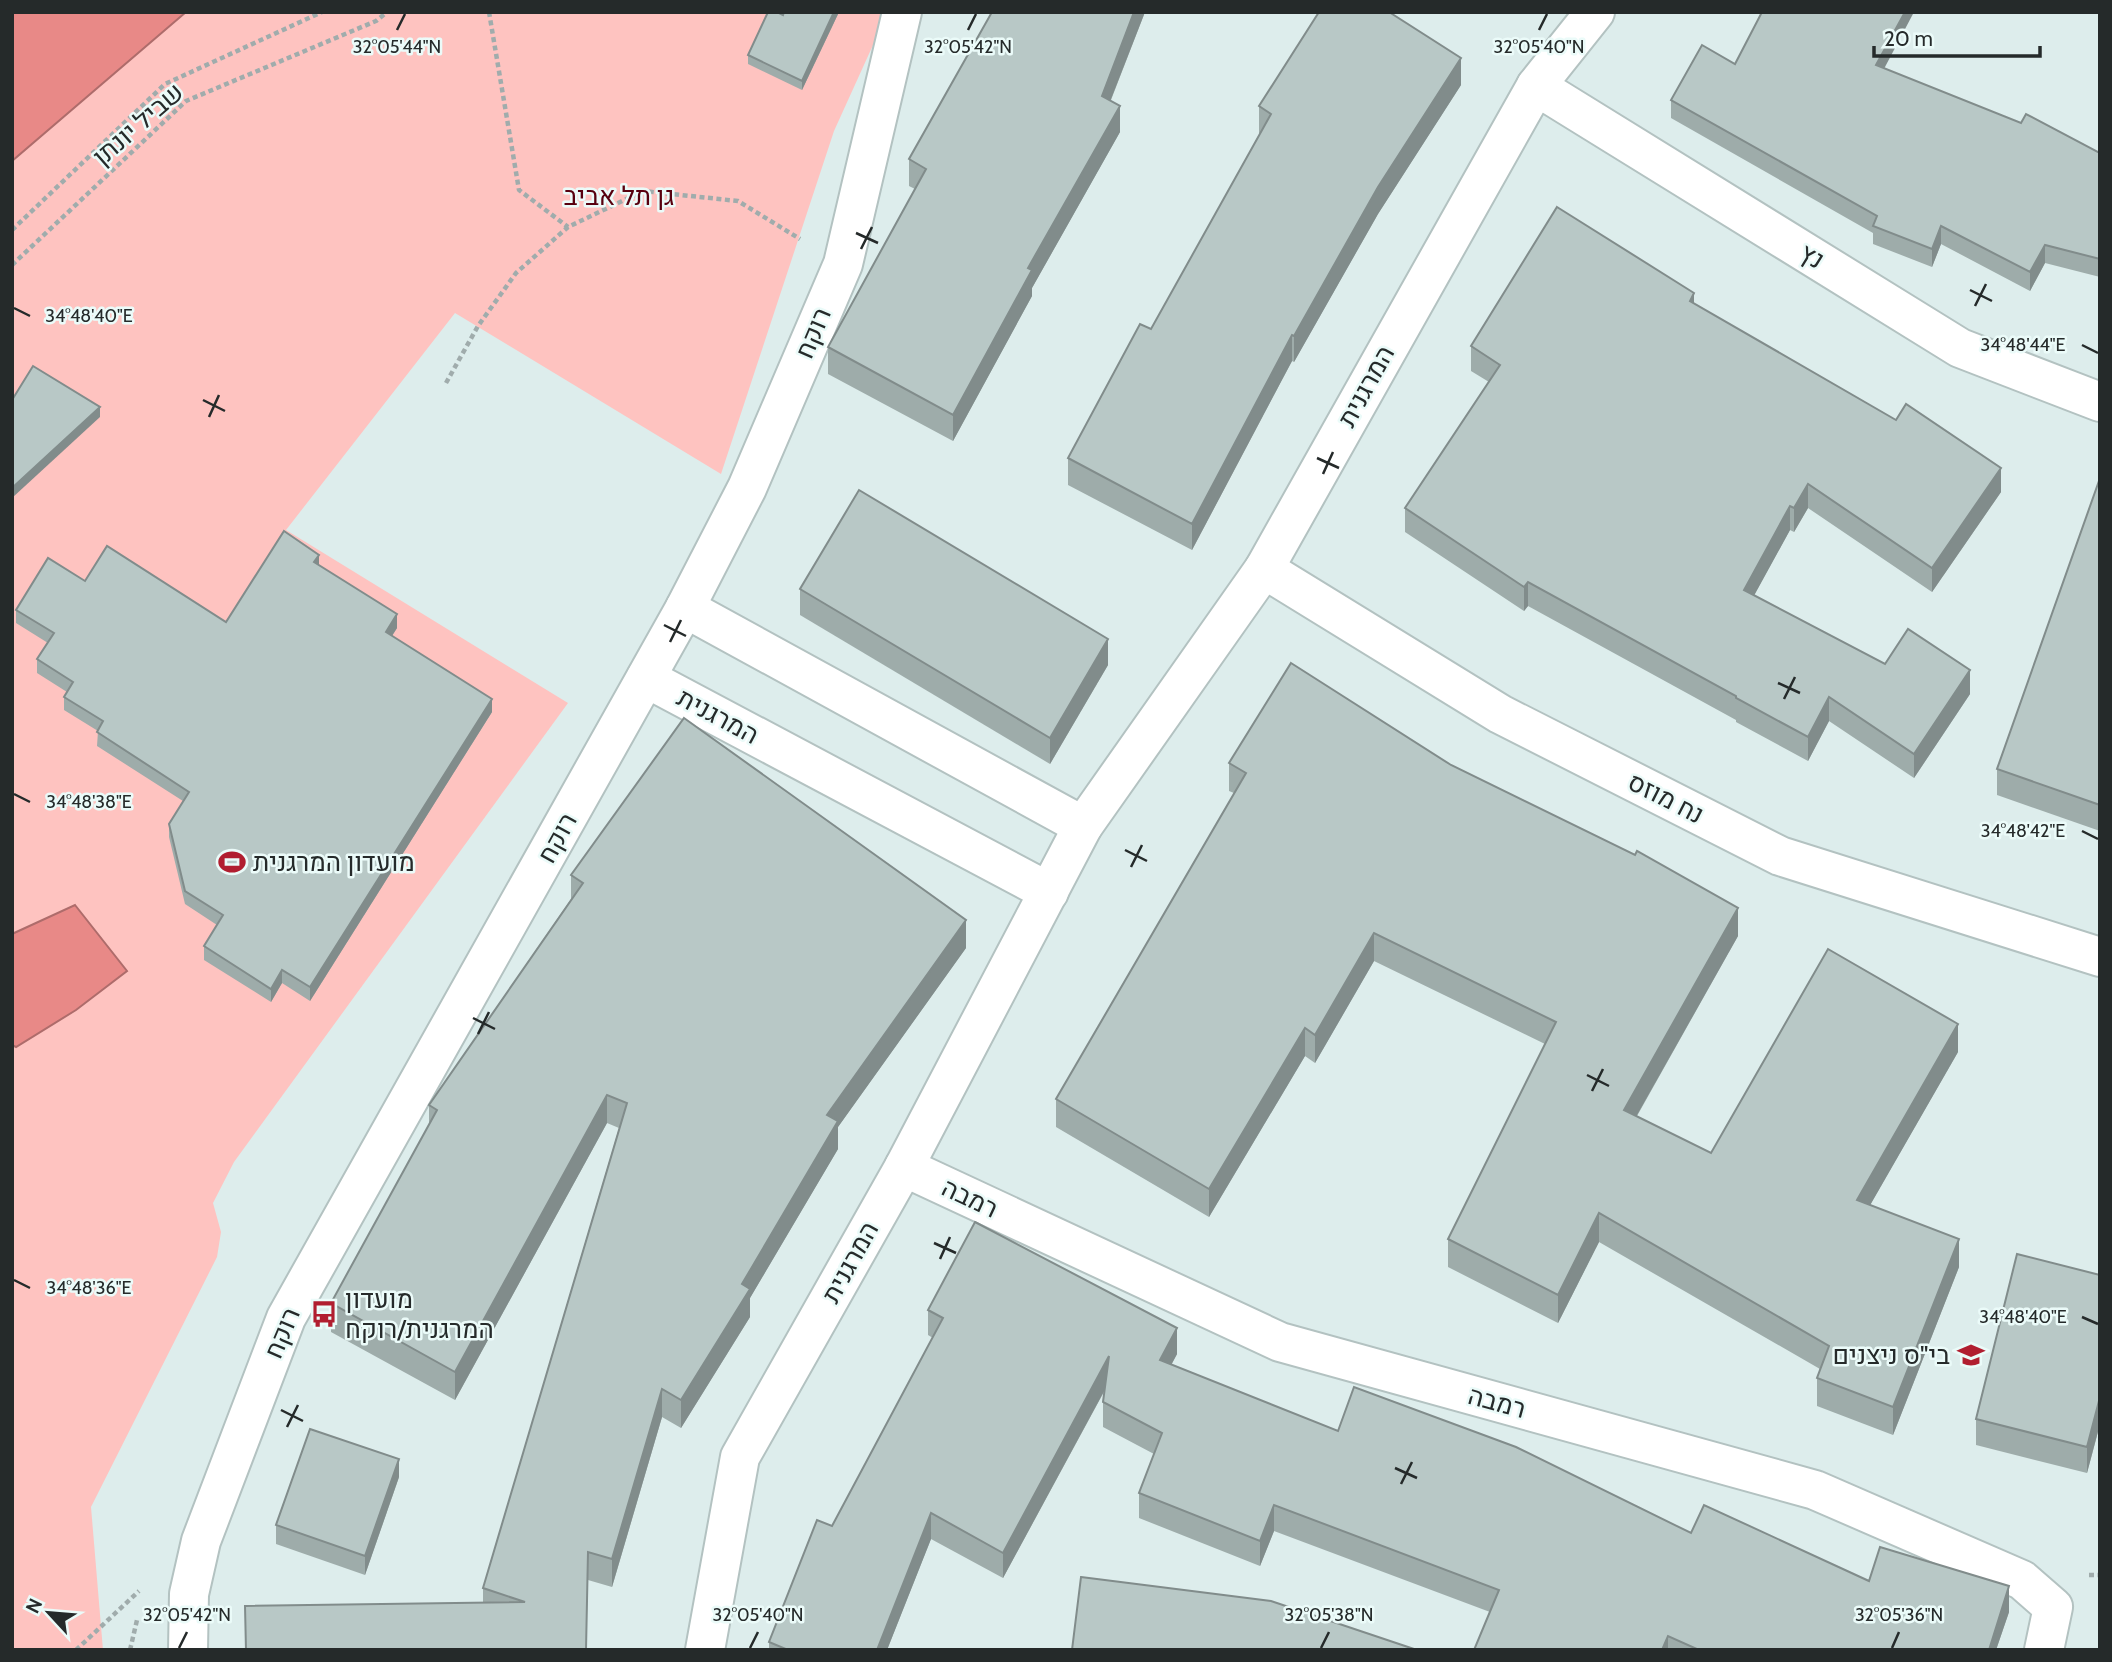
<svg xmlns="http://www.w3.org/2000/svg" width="2112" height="1662" font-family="Cabin,Heebo,sans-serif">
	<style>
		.green { fill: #fec3c0 }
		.water { fill: #e88987; stroke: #ae6c6b; stroke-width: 2 }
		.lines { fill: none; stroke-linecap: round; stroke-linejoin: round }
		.minor-casing { stroke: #b3c2c1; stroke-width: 42 }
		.path { stroke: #a0acac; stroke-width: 4.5; stroke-dasharray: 5 3.5; stroke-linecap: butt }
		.minor { stroke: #fff; stroke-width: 38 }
		.wall { fill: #9eacaa }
		.shaded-wall { fill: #818c8b }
		.building { fill: #b8c8c6; stroke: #818c8b; stroke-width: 2 }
		.ticks { fill: none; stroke: #252a2a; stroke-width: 2.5 }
		.labels { text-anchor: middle; stroke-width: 5; stroke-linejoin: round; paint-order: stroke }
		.street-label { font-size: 26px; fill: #252a2a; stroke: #ebfbf9 }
		.park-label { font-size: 26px; fill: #58000e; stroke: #ebfbf9 }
		.poi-label { font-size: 26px; fill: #252a2a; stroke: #ebfbf9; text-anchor: start }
		.ticks-label { font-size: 18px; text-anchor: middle; fill: #252a2a; stroke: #ebfbf9; stroke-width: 5; stroke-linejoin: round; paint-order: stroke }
	</style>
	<rect width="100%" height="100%" fill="#ddedec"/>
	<polygon class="green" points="186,12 888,12 834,131 721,474 455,313 286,530 568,703 234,1162 213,1203 221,1232 217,1257 91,1507 103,1650 12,1650 12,161"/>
	<g class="water">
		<polygon points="12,12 186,12 12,161"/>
		<polygon points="75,905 127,971 76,1010 16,1047 12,1045 12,934"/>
	</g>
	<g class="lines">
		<defs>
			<g id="minor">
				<polyline points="1536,86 1960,348 2100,402"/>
				<polyline points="1264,569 1500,714 1780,856 2100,957"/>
				<polyline points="685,608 1083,826"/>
				<polyline points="646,678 1049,892"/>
				<polyline points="904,1167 1280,1342 1815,1490 2022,1580 2053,1607 2044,1650"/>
				<polyline points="188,1650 189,1594 201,1541 286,1318 685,608 747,488 843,264 902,12"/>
				<polyline points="705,1650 740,1457 904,1167 1083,826 1264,569 1536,86 1595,12"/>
			</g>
		</defs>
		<use href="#minor" class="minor-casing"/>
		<g class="path">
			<polyline points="489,12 519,190 568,227"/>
			<polyline points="12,230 165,84 322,12"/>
			<polyline points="12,265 186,101 376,21 387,12"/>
			<polyline points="446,383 478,326 516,273 568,227 643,191 738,201 800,239"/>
			<polyline points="2089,1575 2100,1575"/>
			<polyline points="76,1650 139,1591"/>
			<polyline points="130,1650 137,1620"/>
		</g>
		<use href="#minor" class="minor"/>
	</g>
	<g class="wall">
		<polygon points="839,12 802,90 748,64 748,55 783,15"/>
		<polygon points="992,12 1145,12 1111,100 1120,132 1032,288 1032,296 953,441 828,374 828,347 915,189 909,186 909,159"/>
		<polygon points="1735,64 1884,69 2021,123 2100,153 2100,277 2045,263 2030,291 1941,244 1932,267 1873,244 1873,233 1671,118 1671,100"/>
		<polygon points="1461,85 1378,214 1294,362 1292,361 1192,550 1068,485 1068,458 1151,329 1260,133 1259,133 1259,106"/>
		<polygon points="1694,304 2001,492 1932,592 1808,508 1794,532 1790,530 1754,595 1885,664 1970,694 1914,778 1829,721 1808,761 1736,722 1736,720 1528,606 1524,611 1405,532 1405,508 1489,382 1471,371 1471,346"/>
		<polygon points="2100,478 2100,831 1997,795 1997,769"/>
		<polygon points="319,566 397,628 392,636 492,712 310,1001 282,983 271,1002 204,960 204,946 217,925 185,904 169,837 169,824 183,801 97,746 98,731 64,710 64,697 67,692 37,673 37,659 48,643 16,623 16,610 226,622"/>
		<polygon points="800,589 1108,665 1050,764 800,615"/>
		<polygon points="1229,763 1451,765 1738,936 1637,1116 1711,1153 1958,1052 1870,1205 1959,1267 1893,1435 1817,1406 1817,1378 1820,1369 1599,1242 1558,1323 1448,1267 1448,1239 1545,1044 1374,961 1315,1063 1305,1056 1209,1217 1056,1127 1056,1099 1234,793 1229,791"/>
		<polygon points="571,875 966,948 838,1127 838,1149 750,1298 750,1317 681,1428 662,1417 612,1587 588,1580 586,1650 246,1650 483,1603 483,1588 619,1128 607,1123 455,1400 331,1332 331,1303 429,1125 429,1105 571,899"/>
		<polygon points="2100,1275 2100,1424 2087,1473 1976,1445 1976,1419"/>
		<polygon points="928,1310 1177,1354 1171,1365 1338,1431 1691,1533 1869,1581 2009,1612 1996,1650 1474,1650 1490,1612 1274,1531 1260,1566 1139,1518 1139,1493 1154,1454 1103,1427 1103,1402 1105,1390 1003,1578 931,1539 887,1650 769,1650 769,1642 933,1338 928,1335"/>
		<polygon points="399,1477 365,1575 276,1544 276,1525"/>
	</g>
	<g class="shaded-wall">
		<polygon points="834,12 839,12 802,90 802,81"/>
		<polygon points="1134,12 1145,12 1102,122 1102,96"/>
		<polygon points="1905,12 1914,12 1876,84 1876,65"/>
		<polygon points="1461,58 1461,85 1378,214 1294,362 1294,336 1378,187"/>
		<polygon points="1120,106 1120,132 1032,288 1032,296 953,441 953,415 1028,268"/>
		<polygon points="1941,226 1941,244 1932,267 1932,249"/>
		<polygon points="2045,245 2045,263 2030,291 2030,272"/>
		<polygon points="1694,293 1694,318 1690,301"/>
		<polygon points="1292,335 1292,361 1192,550 1192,524"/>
		<polygon points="100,407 100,417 12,498 12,488"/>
		<polygon points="2001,468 2001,492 1932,592 1932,568"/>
		<polygon points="1808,484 1808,508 1794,532 1794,508"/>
		<polygon points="1790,506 1790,530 1744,614 1744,590"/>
		<polygon points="319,555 319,568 314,562"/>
		<polygon points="1528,582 1528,606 1524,611 1524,587"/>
		<polygon points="397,614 397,628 386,645 386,632"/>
		<polygon points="1108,639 1108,665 1050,764 1050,738"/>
		<polygon points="1970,670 1970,694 1914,778 1914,754"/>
		<polygon points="1829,697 1829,721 1808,761 1808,737"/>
		<polygon points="492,699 492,712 310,1001 310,987"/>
		<polygon points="1738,908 1738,936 1624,1138 1624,1110"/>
		<polygon points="966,920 966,948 838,1127 838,1149 750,1298 750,1317 681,1428 681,1400 742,1284 827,1115"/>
		<polygon points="1374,933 1374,961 1315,1063 1315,1035"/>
		<polygon points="282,970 282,983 271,1002 271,989"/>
		<polygon points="1958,1024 1958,1052 1857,1228 1857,1200"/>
		<polygon points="1305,1028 1305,1056 1209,1217 1209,1189"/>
		<polygon points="607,1095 607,1123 455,1400 455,1372"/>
		<polygon points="1599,1213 1599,1242 1558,1323 1558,1295"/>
		<polygon points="1959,1239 1959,1267 1893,1435 1893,1407"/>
		<polygon points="1177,1328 1177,1354 1160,1386 1160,1360"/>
		<polygon points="1109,1356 1109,1382 1003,1578 1003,1553"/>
		<polygon points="662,1389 662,1417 612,1587 612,1559"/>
		<polygon points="2100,1397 2100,1424 2087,1473 2087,1447"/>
		<polygon points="399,1459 399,1477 365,1575 365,1556"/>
		<polygon points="1274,1505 1274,1531 1260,1566 1260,1541"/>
		<polygon points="931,1513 931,1539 887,1650 877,1650"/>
		<polygon points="2009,1586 2009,1612 1996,1650 1989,1650"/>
		<polygon points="1668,1636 1668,1650 1662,1650"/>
	</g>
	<g class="building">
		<polygon points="768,12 777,12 783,15 784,12 834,12 802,81 748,55"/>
		<polygon points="992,12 1134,12 1102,96 1120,106 1028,268 1032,270 953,415 828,347 926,169 909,159"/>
		<polygon points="1319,12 1389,12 1461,58 1378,187 1294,336 1292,335 1192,524 1068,458 1140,324 1151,329 1271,114 1259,106"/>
		<polygon points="1762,12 1905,12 1876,65 2021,123 2026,114 2100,153 2100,259 2045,245 2030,272 1941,226 1932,249 1873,226 1877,216 1671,100 1702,45 1735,64"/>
		<polygon points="1557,207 1694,293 1690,301 1896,420 1906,404 2001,468 1932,568 1808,484 1794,508 1790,506 1744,590 1885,664 1908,629 1970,670 1914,754 1829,697 1808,737 1736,698 1736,696 1528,582 1524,587 1405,508 1500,365 1471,346"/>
		<polygon points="33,366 100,407 12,488 12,400"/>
		<polygon points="2100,478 2100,805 1997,769"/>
		<polygon points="859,490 1108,639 1050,738 800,589"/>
		<polygon points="284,531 319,555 314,562 397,614 386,632 492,699 310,987 282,970 271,989 204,946 223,915 185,891 169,824 189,792 97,732 103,721 64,697 73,682 37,659 54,633 16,610 48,558 85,581 107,546 226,622"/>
		<polygon points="1291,663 1451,765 1635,855 1637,851 1738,908 1624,1110 1711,1153 1828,949 1958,1024 1857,1200 1959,1239 1893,1407 1817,1378 1829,1346 1599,1213 1558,1295 1448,1239 1556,1022 1374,933 1315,1035 1305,1028 1209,1189 1056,1099 1246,773 1229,763"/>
		<polygon points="684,718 966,920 827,1115 838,1121 742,1284 750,1289 681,1400 662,1389 612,1559 588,1552 586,1650 246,1650 245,1606 525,1602 483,1588 627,1103 607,1095 455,1372 331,1303 437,1110 429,1105 583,883 571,875"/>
		<polygon points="975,1222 1177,1328 1160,1360 1338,1431 1354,1387 1516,1447 1691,1533 1704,1505 1869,1581 1880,1547 2009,1586 1989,1650 1699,1650 1668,1636 1662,1650 1474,1650 1499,1590 1274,1505 1260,1541 1139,1493 1162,1433 1103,1402 1109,1356 1003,1553 931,1513 877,1650 788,1650 769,1642 817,1520 832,1526 943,1318 928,1310"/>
		<polygon points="2017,1254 2100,1275 2100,1397 2087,1447 1976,1419"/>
		<polygon points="310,1429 399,1459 365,1556 276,1525"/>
		<polygon points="1081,1577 1271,1601 1417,1650 1072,1650"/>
	</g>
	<path class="ticks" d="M397,30L405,14M968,30L976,14M1539,30L1547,14M856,233L878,243M861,249L872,227M1970,290L1992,301M1975,306L1986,284M14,308L30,316M2082,345L2098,353M203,400L225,411M209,417L219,395M1317,458L1339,468M1323,474L1333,452M664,625L686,636M670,642L681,620M1778,683L1800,693M1784,699L1795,677M14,794L30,802M2082,831L2098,839M1125,850L1147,861M1131,867L1142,845M473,1018L495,1029M478,1034L489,1012M1587,1075L1609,1086M1592,1091L1603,1069M934,1243L956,1253M940,1259L950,1237M14,1280L30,1288M2082,1317L2098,1324M281,1410L303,1421M287,1427L298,1405M1395,1468L1417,1478M1401,1484L1412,1462M179,1648L187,1632M750,1648L758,1632M1321,1648L1329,1632M1892,1648L1899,1632"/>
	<defs>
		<symbol id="stadium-bare" viewBox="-9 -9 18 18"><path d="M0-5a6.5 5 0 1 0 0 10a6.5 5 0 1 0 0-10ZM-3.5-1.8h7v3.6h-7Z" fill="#b11e30" stroke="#ebfbf9" stroke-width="2.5" paint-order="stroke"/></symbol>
		<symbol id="bus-bare" viewBox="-9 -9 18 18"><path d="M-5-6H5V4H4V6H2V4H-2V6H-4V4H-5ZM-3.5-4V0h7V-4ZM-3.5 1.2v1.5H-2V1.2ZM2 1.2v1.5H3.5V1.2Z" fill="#b11e30" stroke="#ebfbf9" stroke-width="2.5" paint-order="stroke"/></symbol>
		<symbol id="school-bare" viewBox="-9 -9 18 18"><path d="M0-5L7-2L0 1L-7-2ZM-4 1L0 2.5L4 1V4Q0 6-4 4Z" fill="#b11e30" stroke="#ebfbf9" stroke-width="2.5" paint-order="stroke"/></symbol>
	</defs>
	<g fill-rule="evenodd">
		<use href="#stadium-bare" x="213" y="843" width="38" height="38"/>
		<use href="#bus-bare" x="305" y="1295" width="38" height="38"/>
		<use href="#school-bare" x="1952" y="1336" width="38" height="38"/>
	</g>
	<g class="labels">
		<g class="street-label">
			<text transform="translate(138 124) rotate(-41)" y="9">שביל יונתן</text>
			<text transform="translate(1812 256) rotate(32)" y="9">נץ</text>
			<text transform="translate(813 333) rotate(-67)" y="9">רוקח</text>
			<text transform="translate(1366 386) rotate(-61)" y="9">המרגנית</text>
			<text transform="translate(718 716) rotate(28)" y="9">המרגנית</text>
			<text transform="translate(1666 798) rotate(27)" y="9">נח מוזס</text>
			<text transform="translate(557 838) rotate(-61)" y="9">רוקח</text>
			<text transform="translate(970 1198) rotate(25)" y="9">רמבה</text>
			<text transform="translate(850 1262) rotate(-61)" y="9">המרגנית</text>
			<text transform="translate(282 1333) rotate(-67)" y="9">רוקח</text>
			<text transform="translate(1497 1402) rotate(15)" y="9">רמבה</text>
		</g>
		<g class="park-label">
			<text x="619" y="205">גן תל אביב</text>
		</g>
		<g class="poi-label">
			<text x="253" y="871">מועדון המרגנית</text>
			<text x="345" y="1308">מועדון<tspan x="345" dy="30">המרגנית/רוקח</tspan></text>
			<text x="1950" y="1364" text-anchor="end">בי"ס ניצנים</text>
		</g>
	</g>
	<g class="ticks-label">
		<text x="397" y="53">32°05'44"N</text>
		<text x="968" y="53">32°05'42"N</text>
		<text x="1539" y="53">32°05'40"N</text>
		<text x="89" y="322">34°48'40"E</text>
		<text x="2023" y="351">34°48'44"E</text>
		<text x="89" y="808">34°48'38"E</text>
		<text x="2023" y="837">34°48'42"E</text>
		<text x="89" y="1294">34°48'36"E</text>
		<text x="2023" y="1323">34°48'40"E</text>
		<text x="187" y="1621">32°05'42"N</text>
		<text x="758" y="1621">32°05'40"N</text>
		<text x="1329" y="1621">32°05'38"N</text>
		<text x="1899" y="1621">32°05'36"N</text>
	</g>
	<rect width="2112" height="1662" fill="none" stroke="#252a2a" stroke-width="28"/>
	<g transform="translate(49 1613) rotate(296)" stroke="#ebfbf9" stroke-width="5" paint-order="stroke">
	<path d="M0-5L12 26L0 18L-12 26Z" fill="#252a2a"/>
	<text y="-10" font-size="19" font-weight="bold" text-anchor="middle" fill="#252a2a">N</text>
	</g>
	<path d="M1874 46v10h166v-10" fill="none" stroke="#252a2a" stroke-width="3.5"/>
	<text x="1884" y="46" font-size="21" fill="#252a2a" stroke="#ebfbf9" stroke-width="5" paint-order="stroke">20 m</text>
</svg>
